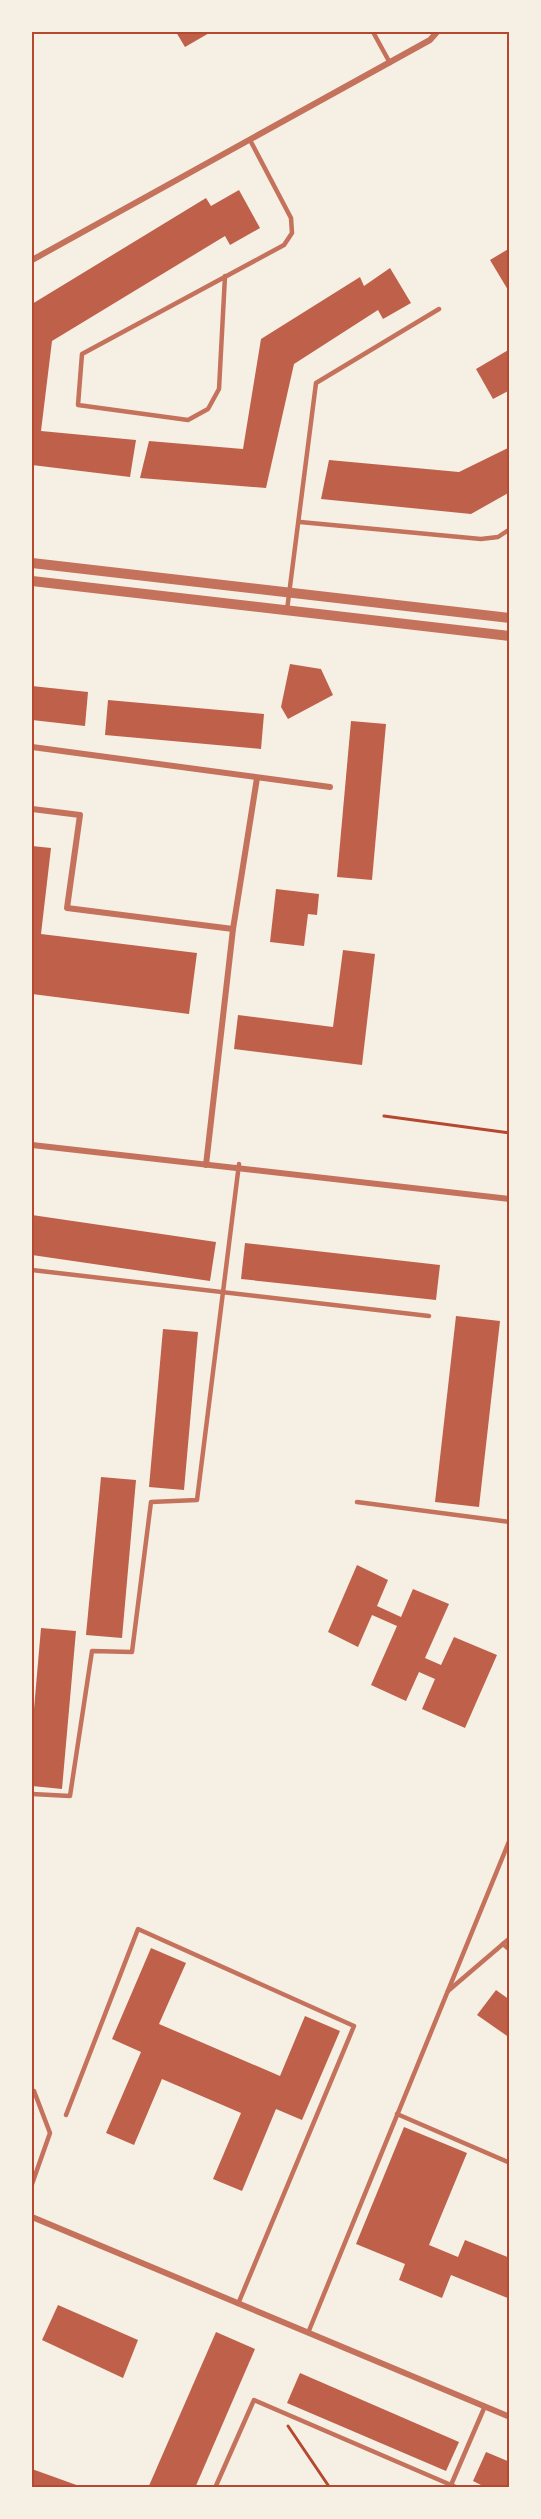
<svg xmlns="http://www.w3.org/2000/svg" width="541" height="2519" font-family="Spectral,serif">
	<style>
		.building { fill: #bf614a }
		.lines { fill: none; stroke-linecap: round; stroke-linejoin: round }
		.path { stroke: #b5482f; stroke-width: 3 }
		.service { stroke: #c5725c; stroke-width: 4.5 }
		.minor { stroke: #c5725c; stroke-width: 6 }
		.tertiary { stroke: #c5725c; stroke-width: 10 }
		.neatline { fill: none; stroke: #b5482f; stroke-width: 2 }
	</style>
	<rect width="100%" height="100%" fill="#f6efe4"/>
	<g class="building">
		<polygon points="176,32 211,32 185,47"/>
		<polygon points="239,190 260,228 230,245 225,236 52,341 41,431 136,440 130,477 32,465 32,304 206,198 211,206"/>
		<polygon points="510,248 510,289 508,290 490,260"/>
		<polygon points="390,268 411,303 383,319 378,310 294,364 266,488 140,478 149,441 243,449 261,339 360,277 364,286"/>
		<polygon points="510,349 510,390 493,399 476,369"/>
		<polygon points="510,447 510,492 471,514 321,499 329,460 459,472"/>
		<polygon points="290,664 321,669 333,695 288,719 281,707"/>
		<polygon points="32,686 88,692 85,726 32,720"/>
		<polygon points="108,700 264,714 261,749 105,735"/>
		<polygon points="351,721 386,724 372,880 337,877"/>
		<polygon points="32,846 51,848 41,934 197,953 189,1014 32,994"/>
		<polygon points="276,889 319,894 317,915 308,914 304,946 270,942"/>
		<polygon points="343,950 375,954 362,1065 234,1049 238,1015 333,1027"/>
		<polygon points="32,1215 216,1242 210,1281 32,1255"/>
		<polygon points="245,1243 440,1265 436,1300 241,1279"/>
		<polygon points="456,1316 500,1321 479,1507 435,1502"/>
		<polygon points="163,1329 198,1332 184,1490 149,1487"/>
		<polygon points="101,1477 136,1480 122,1638 86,1635"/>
		<polygon points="357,1565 388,1580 377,1606 401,1617 413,1589 449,1604 425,1658 441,1665 454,1637 497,1655 465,1728 422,1709 435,1679 419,1672 406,1701 371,1685 397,1626 372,1615 358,1647 328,1632"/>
		<polygon points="41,1628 76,1631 62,1789 32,1786 32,1732"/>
		<polygon points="151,1948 186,1963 159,2024 280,2076 305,2016 340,2031 302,2120 276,2109 242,2191 213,2179 241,2113 162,2079 134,2145 106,2133 141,2052 112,2039"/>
		<polygon points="496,1990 510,2000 510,2038 477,2015"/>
		<polygon points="404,2127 467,2153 429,2245 458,2257 465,2240 510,2258 510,2299 451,2275 442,2298 399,2280 405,2264 356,2244"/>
		<polygon points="58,2305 138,2340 123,2378 42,2340"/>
		<polygon points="216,2332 255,2349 195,2488 148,2488"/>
		<polygon points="300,2373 459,2442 446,2471 287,2403"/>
		<polygon points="486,2452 510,2462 510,2488 487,2488 473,2481"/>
		<polygon points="32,2469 82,2487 82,2488 32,2488"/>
	</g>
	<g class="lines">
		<g class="path">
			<polyline points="384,1116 510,1133"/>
			<polyline points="288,2426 330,2488"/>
		</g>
		<g class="service">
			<polyline points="373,32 390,63"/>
			<polyline points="225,276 219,389 208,409 188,420 78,405 82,354 284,245 292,233 291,218 250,140"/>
			<polyline points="300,522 481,539 498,537 510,529"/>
			<polyline points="287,610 316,383 439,309"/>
			<polyline points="32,1270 429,1316"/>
			<polyline points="357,1502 510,1522"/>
			<polyline points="32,1794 70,1796 92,1651 132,1652 151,1502 197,1500 239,1164"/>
			<polyline points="503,1944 510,1950"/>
			<polyline points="448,1991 510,1938"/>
			<polyline points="32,2091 34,2091 50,2133 32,2184"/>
			<polyline points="397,2114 510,2163"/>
			<polyline points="66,2115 138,1929 354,2026 238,2304"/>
			<polyline points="308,2333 510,1839"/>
			<polyline points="451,2485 485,2406"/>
			<polyline points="215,2488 254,2400 458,2488"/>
		</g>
		<g class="minor">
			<polyline points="32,260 430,40 437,32"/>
			<polyline points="32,747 330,787"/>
			<polyline points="32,809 80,815 67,908 233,929"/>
			<polyline points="32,1145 510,1199"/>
			<polyline points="206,1165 233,929 257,778"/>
			<polyline points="32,2217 510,2417"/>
		</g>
		<g class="tertiary">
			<polyline points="32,563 510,618"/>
			<polyline points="32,581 510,636"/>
		</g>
	</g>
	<rect width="541" height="2519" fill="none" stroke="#f6efe4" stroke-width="66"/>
	<rect x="33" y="33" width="475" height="2453" class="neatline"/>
</svg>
